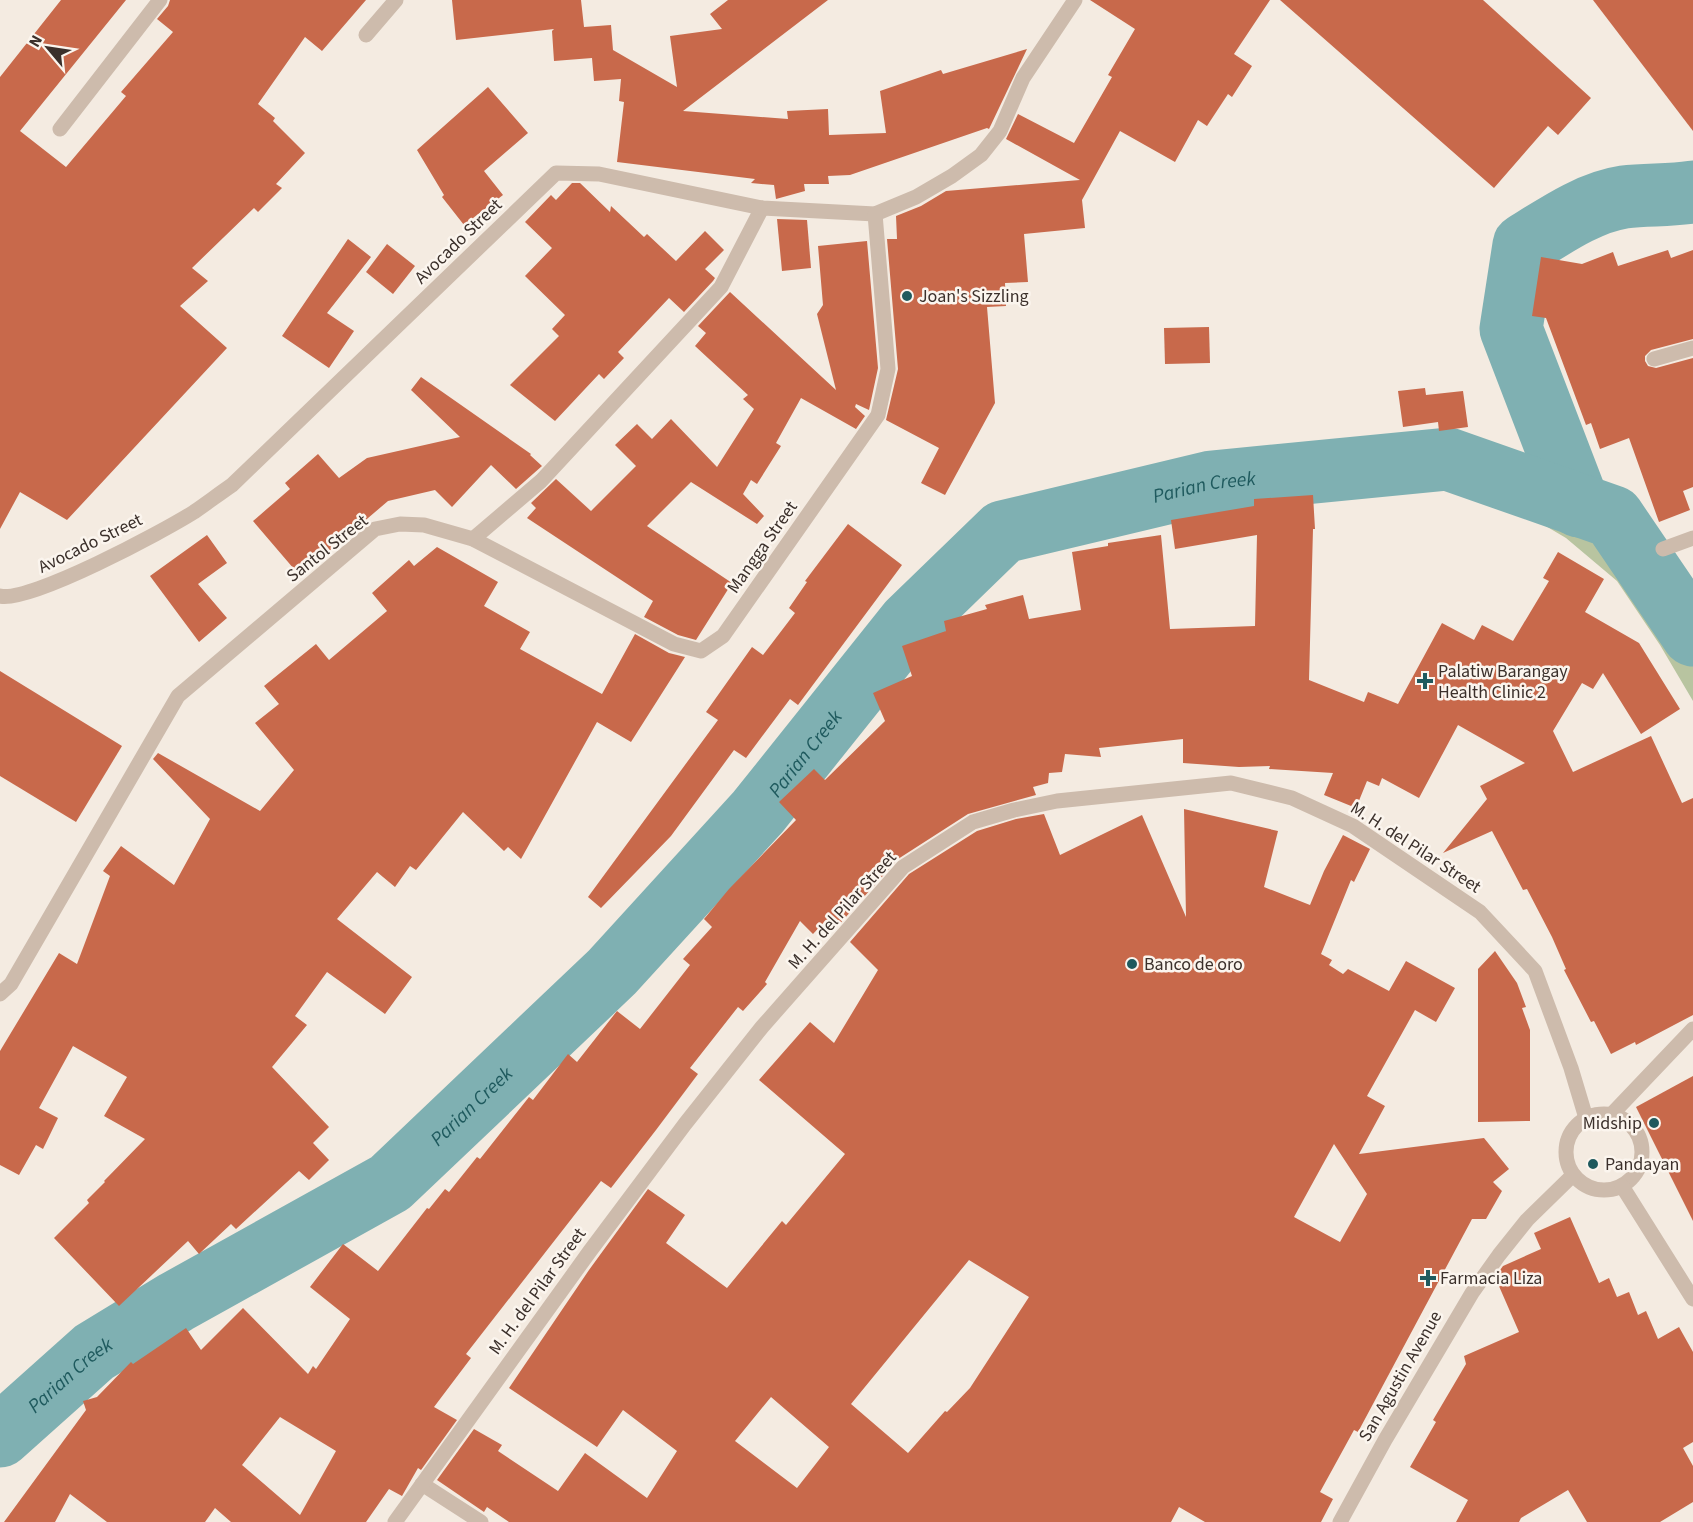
<svg xmlns="http://www.w3.org/2000/svg" width="1693" height="1522" font-family="'Source Sans 3',sans-serif">
	<style>
		.green { fill: #b8c4a0 }
		.lines { fill: none; stroke-linecap: round; stroke-linejoin: round }
		.river { stroke: #7fb0b2; stroke-width: 63 }
		.building { fill: #c8694b; fill-rule: evenodd }
		.minor { stroke: #cdbbac; stroke-width: 15 }
		.poi-dot { fill: #1f5a5e; stroke: #fbf5ee; stroke-width: 2 }
		.labels { text-anchor: middle; stroke-width: 5; stroke-linejoin: round; paint-order: stroke }
		.street-label { font-size: 18px; fill: #3b302b; stroke: #fbf5ee }
		.poi-label { font-size: 18px; fill: #3b302b; stroke: #fbf5ee; text-anchor: start }
		.water-label { font-size: 20px; font-style: italic; fill: #1f5a5e; stroke: #fbf5ee }
	</style>
	<rect width="100%" height="100%" fill="#f4ebe1"/>
	<polygon class="green" points="1534,501 1576,518 1648,575 1693,648 1693,701 1660,645 1617,581 1566,538 1527,515"/>
	<g class="lines">
		<g class="river">
			<path d="M1579,506L1511,329L1524,245C1553,227 1589,202 1624,197C1647,194 1670,196 1693,192"/>
			<path id="s1" d="M0,1436L94,1352L176,1302L390,1183L612,972L758,812L909,623L1003,532L1212,482L1448,459L1613,517L1693,635"/>
		</g>
	</g>
	<g class="building">
		<polygon points="61,0 126,0 20,131 66,167 126,96 121,92 173,32 157,19 168,6 170,0 366,0 322,51 305,37 258,104 275,118 273,121 305,153 276,184 282,188 258,212 254,208 192,268 208,281 180,306 227,348 67,520 20,492 0,529 0,77"/>
		<polygon points="452,0 581,0 584,27 611,25 613,50 677,87 670,36 722,29 710,14 728,0 828,0 683,111 788,119 787,111 828,109 829,135 886,133 880,91 941,70 943,74 1027,49 989,129 987,128 850,175 828,176 829,184 804,184 805,191 776,199 774,185 751,183 755,179 617,162 624,102 619,101 621,79 594,81 592,58 554,61 552,31 554,29 456,40"/>
		<polygon points="1090,0 1270,0 1234,54 1252,66 1232,97 1228,94 1207,126 1198,120 1175,162 1120,131 1082,200 1085,228 1024,234 1028,282 1005,283 1006,306 987,307 995,403 945,495 921,483 939,448 886,420 898,369 887,239 897,239 896,216 921,206 946,191 1080,180 1006,139 1018,114 1074,143 1112,77 1108,75 1135,29"/>
		<polygon points="1280,0 1483,0 1591,98 1558,135 1548,126 1494,188"/>
		<polygon points="1593,0 1693,0 1693,131"/>
		<polygon points="488,87 528,133 484,171 503,195 464,225 442,197 444,195 417,150"/>
		<polygon points="572,183 580,183 610,212 611,206 644,237 647,234 676,261 705,231 724,250 705,269 715,278 713,281 684,312 669,298 618,352 624,358 604,379 599,374 555,421 510,385 559,336 552,329 565,315 525,276 552,248 525,222 551,195 556,200"/>
		<polygon points="777,219 807,220 811,268 782,271"/>
		<polygon points="348,239 371,257 327,313 354,331 329,368 282,336"/>
		<polygon points="867,241 878,368 869,410 856,404 855,407 865,416 856,429 801,398 776,443 781,446 757,484 751,480 743,494 764,516 757,524 691,482 647,526 732,583 696,640 678,635 644,617 653,601 527,518 536,508 531,503 556,479 591,511 636,466 615,445 637,424 652,439 671,419 717,467 754,409 743,399 748,395 695,346 706,333 698,326 730,292 836,390 817,314 823,305 818,246"/>
		<polygon points="387,244 415,266 393,294 366,272"/>
		<polygon points="1668,250 1671,258 1693,250 1693,339 1651,350 1645,356 1645,361 1648,366 1656,368 1693,358 1693,487 1683,491 1690,510 1659,522 1629,438 1600,449 1591,423 1586,425 1546,318 1532,316 1541,257 1582,264 1613,252 1618,266"/>
		<polygon points="1209,327 1210,363 1165,364 1164,328"/>
		<polygon points="421,377 531,454 530,455 542,466 516,489 491,465 452,507 435,490 388,501 300,576 253,521 290,489 285,483 318,454 339,478 367,458 460,437 411,390"/>
		<polygon points="1425,388 1426,395 1463,391 1468,427 1439,431 1438,422 1403,427 1398,391"/>
		<path d="M1313,495L1315,529H1313L1309,680L1364,702L1368,692L1398,704L1442,623L1474,640L1482,625L1513,641L1549,581L1543,578L1558,552L1604,579L1585,612L1639,643L1680,709L1641,734L1603,673L1593,689L1582,683L1553,731L1573,772L1651,736L1682,803L1693,798V1015L1636,1045L1635,1042L1611,1054L1594,1021L1591,1022L1564,970L1566,969L1552,937L1527,889L1523,890L1492,831L1443,853L1487,799L1480,786L1525,763L1458,725L1419,798L1382,778L1379,786L1367,781L1356,808L1324,795L1333,773L1269,769L1270,766L1239,767L1183,763V739L1099,748L1101,757L1065,754L1062,772L1049,773L1048,783L1033,787L1036,795L968,814L898,859L835,929L826,920L813,934L800,921L765,982L767,984L743,1011L738,1007L690,1068L698,1074L656,1130L611,1188L601,1181L466,1354L471,1358L434,1407L457,1420L421,1470L418,1468L402,1496L389,1489L366,1522H231L215,1508L205,1522H107L70,1494L55,1522H4L86,1410L83,1401L97,1397L131,1362L133,1364L186,1328L201,1350L243,1308L308,1374L313,1366L316,1369L350,1319L310,1287L343,1244L378,1271L427,1208L429,1209L445,1189L449,1192L477,1157L480,1159L529,1097L533,1100L568,1054L577,1062L617,1011L640,1029L690,965L683,959L712,927L704,919L729,889L796,820L779,802L814,769L825,780L885,721L873,693L912,676L902,646L946,631L944,621L987,609L985,605L1023,595L1029,619L1081,610L1072,552L1108,546V543L1161,535L1170,629L1255,626L1257,535L1175,549L1171,520L1254,506V499ZM280,1417L336,1451L300,1515L242,1465Z"/>
		<polygon points="848,524 902,565 798,705 790,699 746,758 734,750 671,836 601,908 588,897 718,720 706,712 752,647 763,655 795,613 789,608 807,582 805,581"/>
		<polygon points="207,535 227,563 198,584 227,618 199,642 150,576"/>
		<polygon points="437,547 498,582 484,606 530,632 520,649 602,694 635,634 669,653 685,657 631,742 597,722 521,859 508,847 504,851 463,812 416,870 410,866 395,887 377,872 337,919 412,977 385,1014 327,972 295,1016 307,1025 272,1067 329,1127 313,1143 329,1160 309,1180 299,1171 236,1229 231,1224 199,1254 188,1241 119,1306 54,1238 89,1203 87,1200 105,1182 104,1181 145,1139 104,1116 127,1077 73,1046 39,1108 58,1118 43,1149 36,1145 19,1175 0,1165 0,1051 59,953 77,964 110,876 103,871 121,846 174,885 210,819 153,759 158,753 260,811 294,770 255,723 279,704 264,686 316,644 329,660 387,611 372,593 409,560 414,566"/>
		<polygon points="0,671 122,746 76,822 0,776"/>
		<path d="M1184,809L1278,831L1264,887L1310,905L1324,871L1343,835L1370,849L1354,882L1351,880L1321,954L1332,960L1329,965L1343,974L1348,969L1389,991L1406,961L1455,988L1436,1022L1415,1010L1367,1096L1385,1106L1359,1154L1484,1138L1509,1169L1493,1182L1502,1191L1486,1219H1472L1358,1432L1354,1430L1320,1492L1333,1499L1321,1522H1205L1179,1507L1171,1522H509L487,1507L484,1512L437,1480L474,1429L502,1445L498,1451L558,1491L585,1453L647,1498L677,1451L623,1410L597,1447L509,1388L589,1270L648,1189L685,1215L666,1243L727,1288L782,1221L786,1225L845,1154L759,1080L810,1022L834,1043L878,970L850,942L909,874L977,831L1016,819L1044,814L1060,855L1142,815L1186,917ZM1334,1144L1367,1194L1340,1242L1294,1217ZM969,1260L1029,1297L970,1388L947,1412L945,1411L908,1453L851,1404ZM771,1397L829,1447L797,1488L735,1441Z"/>
		<polygon points="1495,951 1517,983 1526,1007 1522,1008 1530,1030 1530,1121 1478,1122 1478,969"/>
		<polygon points="1693,1076 1693,1221 1636,1107"/>
		<polygon points="1570,1217 1599,1283 1609,1278 1617,1297 1629,1292 1638,1315 1646,1311 1658,1339 1679,1327 1693,1352 1693,1442 1683,1448 1693,1466 1693,1502 1660,1522 1587,1522 1568,1490 1521,1518 1519,1522 1456,1522 1468,1500 1410,1467 1436,1422 1433,1420 1466,1364 1464,1356 1519,1332 1495,1277 1503,1266 1541,1249 1534,1233"/>
	</g>
	<g class="lines">
		<g class="minor">
			<polyline points="366,35 396,0"/>
			<polyline points="60,129 160,0"/>
			<polyline points="1654,359 1693,348"/>
			<polyline points="473,539 541,481 721,287 762,208"/>
			<polyline points="1663,549 1693,538"/>
			<path d="M0,596C30,603 164,531 194,512C207,503 219,494 232,485L556,173L599,174L762,208L875,214L916,197L952,176L981,155L1000,131L1023,78L1075,0"/>
			<polyline points="0,994 11,984 178,696 375,529 400,524 424,525 473,539 674,644 701,651 723,636 878,415 888,369 875,214"/>
			<circle cx="1604" cy="1152" r="38"/>
			<polyline points="1612,1114 1693,1029"/>
			<polyline points="1622,1186 1693,1299"/>
			<polyline points="422,1484 481,1522"/>
			<polyline points="395,1522 590,1251 685,1124 762,1027 903,867 973,822 1014,810 1057,801 1231,783 1292,798 1353,826 1480,912 1535,971 1571,1068 1586,1118"/>
			<polyline points="1340,1522 1385,1440 1472,1293 1499,1255 1527,1220 1573,1175"/>
		</g>
	</g>
	<g class="poi-dot">
		<circle cx="907" cy="296" r="6"/>
		<path d="M1422 672h6v6h6v6h-6v6h-6v-6h-6v-6h6z"/>
		<circle cx="1132" cy="964" r="6"/>
		<circle cx="1654" cy="1123" r="6"/>
		<circle cx="1593" cy="1164" r="6"/>
		<path d="M1425 1269h6v6h6v6h-6v6h-6v-6h-6v-6h6z"/>
	</g>
	<g class="labels">
		<g class="street-label">
			<text transform="translate(458 241) rotate(-44)" y="6">Avocado Street</text>
			<text transform="translate(90 543) rotate(-26)" y="6">Avocado Street</text>
			<text transform="translate(762 547) rotate(-55)" y="6">Mangga Street</text>
			<text transform="translate(327 548) rotate(-38)" y="6">Santol Street</text>
			<text transform="translate(1416 847) rotate(33)" y="6">M. H. del Pilar Street</text>
			<text transform="translate(842 910) rotate(-48)" y="6">M. H. del Pilar Street</text>
			<text transform="translate(537 1291) rotate(-54)" y="6">M. H. del Pilar Street</text>
			<text transform="translate(1400 1376) rotate(-60)" y="6">San Agustin Avenue</text>
		</g>
		<g class="poi-label">
			<text x="919" y="302">Joan's Sizzling</text>
			<text x="1438" y="677">Palatiw Barangay<tspan x="1438" dy="21">Health Clinic 2</tspan></text>
			<text x="1144" y="970">Banco de oro</text>
			<text x="1642" y="1129" text-anchor="end">Midship</text>
			<text x="1605" y="1170">Pandayan</text>
			<text x="1440" y="1284">Farmacia Liza</text>
		</g>
		<g class="water-label">
			<text dy="7" stroke="none"><textPath href="#s1" startOffset="1569">Parian Creek</textPath></text>
			<text dy="7" stroke="none"><textPath href="#s1" startOffset="1065">Parian Creek</textPath></text>
			<text dy="7" stroke="none"><textPath href="#s1" startOffset="579">Parian Creek</textPath></text>
			<text dy="7" stroke="none"><textPath href="#s1" startOffset="93">Parian Creek</textPath></text>
		</g>
	</g>
	<g transform="translate(48 48) rotate(299)" stroke="#fbf5ee" stroke-width="4.5" paint-order="stroke">
	<path d="M0-4.5L10 22L0 15L-10 22Z" fill="#3b302b"/>
	<text y="-9" font-size="16" font-weight="bold" text-anchor="middle" fill="#3b302b">N</text>
	</g>
</svg>
